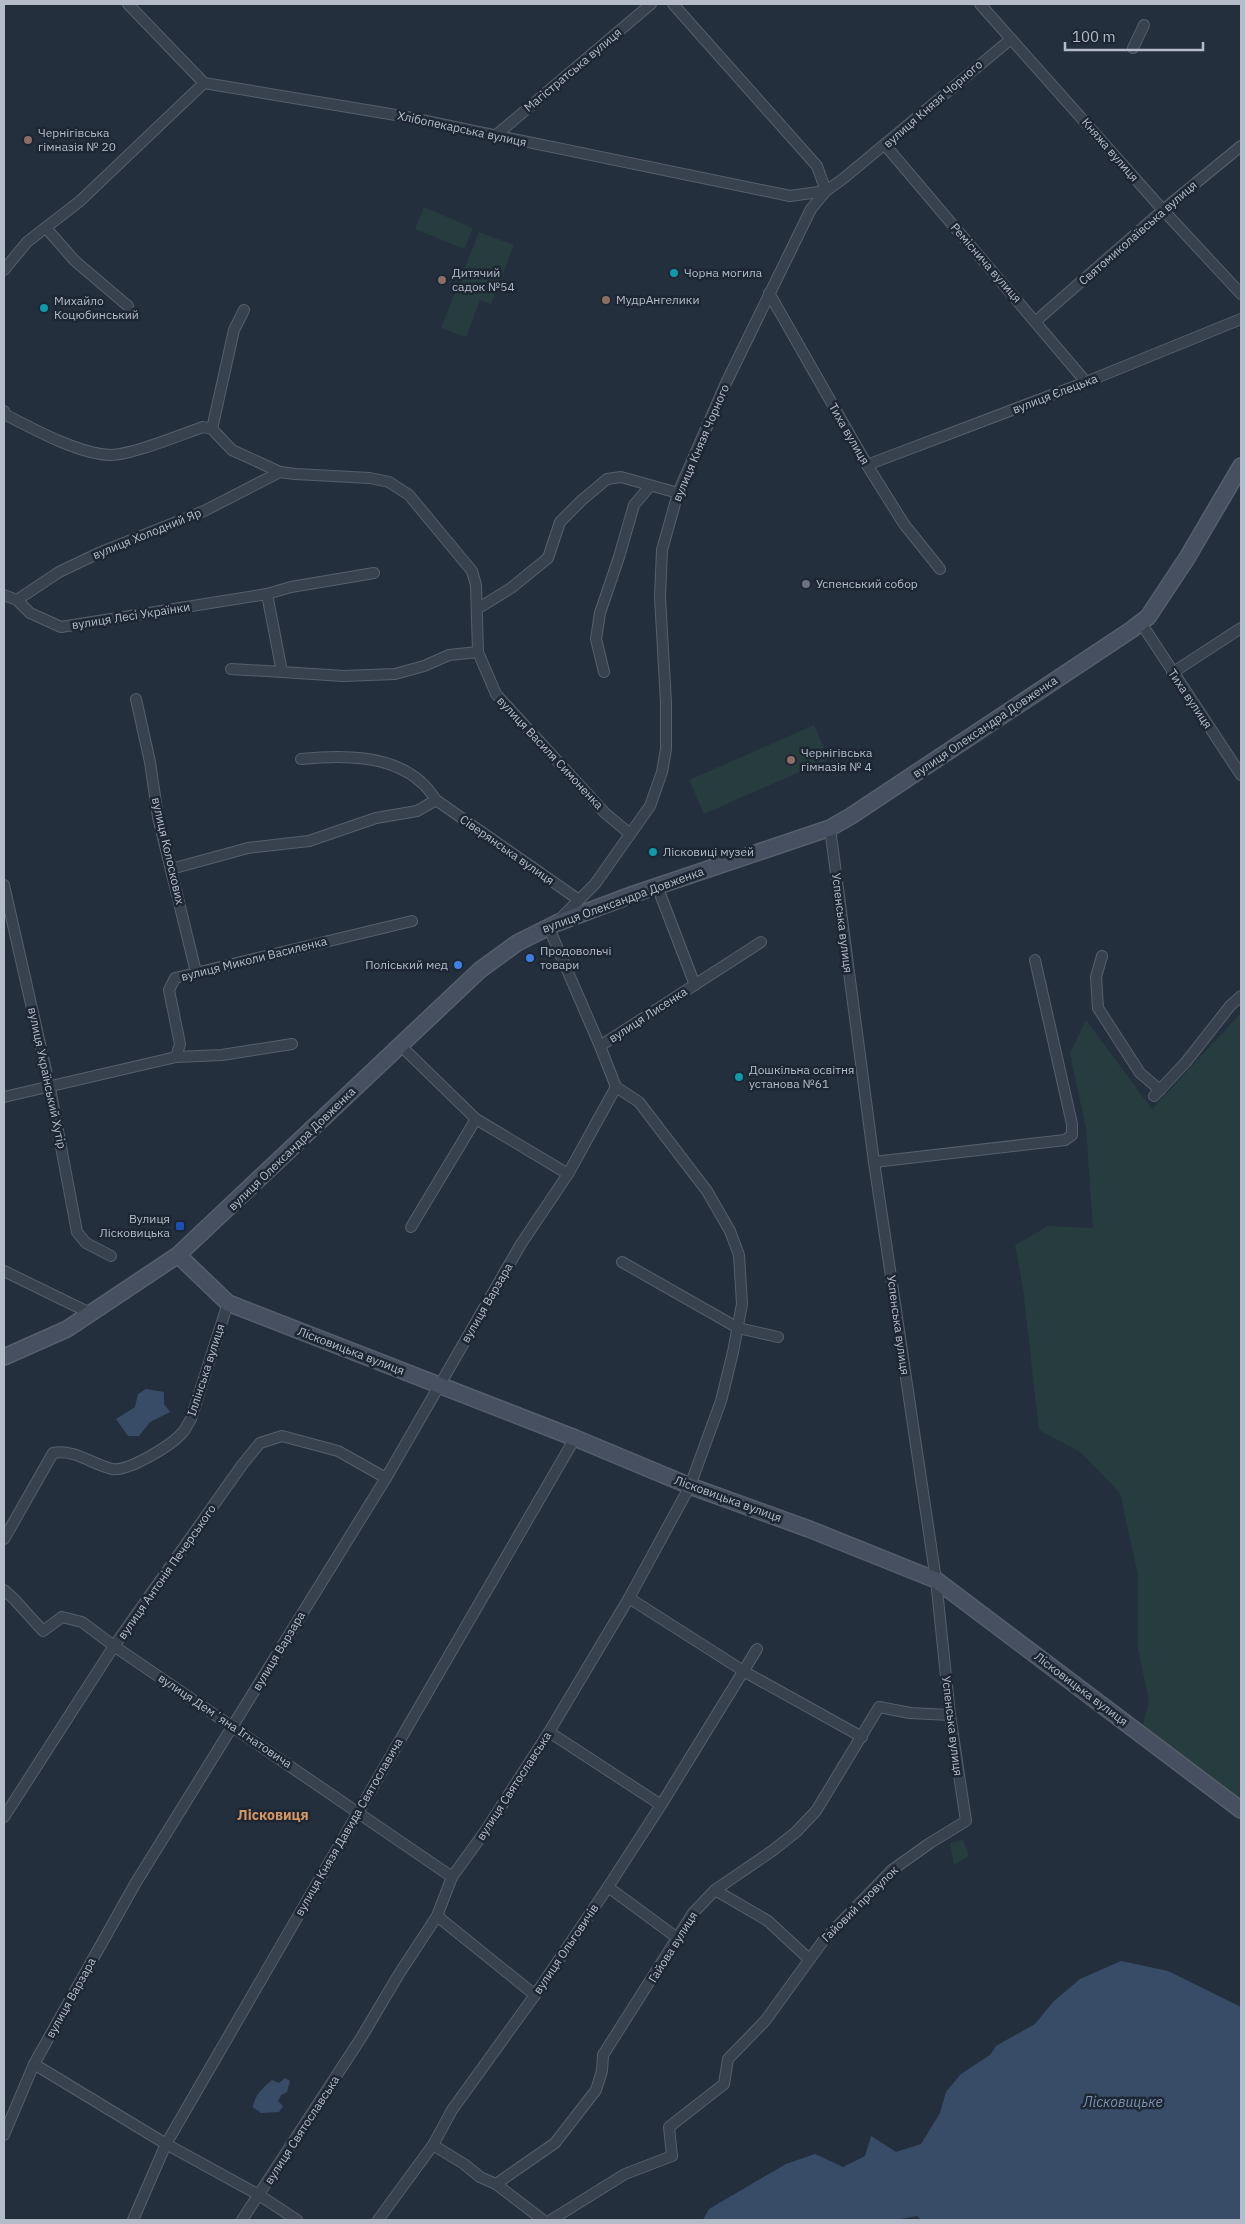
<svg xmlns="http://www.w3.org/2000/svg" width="1245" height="2224" font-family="'IBM Plex Sans',sans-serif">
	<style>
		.green { fill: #263c3f }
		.water { fill: #394c67 }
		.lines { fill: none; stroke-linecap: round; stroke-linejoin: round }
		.street-casing { stroke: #565f6c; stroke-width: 12 }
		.secondary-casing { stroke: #565f6c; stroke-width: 18 }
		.street { stroke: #38414e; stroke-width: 10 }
		.secondary { stroke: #465061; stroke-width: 15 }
		.education-dot { fill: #8d6e63; stroke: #1d2633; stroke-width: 2 }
		.culture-dot { fill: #0f9aa8; stroke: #1d2633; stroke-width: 2 }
		.worship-dot { fill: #6b7280; stroke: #1d2633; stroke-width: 2 }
		.shop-dot { fill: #3f7fe0; stroke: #1d2633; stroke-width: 2 }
		.transit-dot { fill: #1a4fb4; stroke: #1d2633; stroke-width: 2 }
		.labels { text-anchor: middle; stroke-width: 5; stroke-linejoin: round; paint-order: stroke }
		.street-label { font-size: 12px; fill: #b4bcc9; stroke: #1d2633 }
		.poi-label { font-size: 12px; fill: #b4bcc9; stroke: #1d2633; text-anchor: start }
		.neighbourhood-label { font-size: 14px; font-weight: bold; fill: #d59563; stroke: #1d2633 }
		.water-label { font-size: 14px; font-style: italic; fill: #7c92b1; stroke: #1d2633 }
	</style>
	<rect width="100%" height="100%" fill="#242f3e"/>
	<g class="green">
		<polygon points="424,207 473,228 464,249 415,229"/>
		<polygon points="479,232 514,245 491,304 480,300 466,337 441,328"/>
		<polygon points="814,725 829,759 704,814 689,780"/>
		<polygon points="1241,1013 1241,1799 1143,1725 1149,1701 1138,1649 1138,1575 1120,1493 1080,1452 1039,1430 1023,1289 1015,1245 1048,1226 1093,1228 1086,1129 1070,1053 1086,1020 1152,1109"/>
		<polygon points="963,1840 969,1856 954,1865 950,1843"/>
	</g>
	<g class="water">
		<polygon points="146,1389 164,1392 164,1404 170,1412 150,1422 139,1436 128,1436 116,1419 135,1407 138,1394"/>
		<polygon points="1121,1961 1168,1971 1241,2007 1241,2220 921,2220 917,2216 895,2220 703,2220 709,2209 786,2164 815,2154 843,2167 865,2156 871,2136 896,2152 921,2144 940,2113 946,2092 961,2074 990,2055 996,2046 1035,2024 1053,2002 1080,1979"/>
		<path d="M285,2078L290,2081L287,2092L281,2095L278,2101L283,2106L279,2112L261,2113L253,2107C255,2094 263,2088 272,2080L279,2083Z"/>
	</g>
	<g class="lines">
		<defs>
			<g id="street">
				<polyline points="128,4 204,83 402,116 790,196 826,191 817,166 673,4"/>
				<polyline points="980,4 1163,210 1241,294"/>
				<polyline points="1133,48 1144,25"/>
				<polyline points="495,136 651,4"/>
				<polyline points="885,145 1086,382"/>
				<polyline points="46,228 75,261 128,306"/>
				<polyline points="4,270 27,242 80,201 204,83"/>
				<polyline points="769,293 867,465 904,524 940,569"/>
				<polyline points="1036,321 1163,210 1241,146"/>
				<path d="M4,411L6,415C33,429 79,454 110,455C132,455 180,435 203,427L212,429L232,450L280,472L295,474L370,478L389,482L409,495L472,571L476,585L478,652L496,694L605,813L630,834"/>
				<polyline points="212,429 234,330 244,310"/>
				<polyline points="867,465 1086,382 1241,319"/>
				<polyline points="267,594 282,672 343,676 395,674 424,666 449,655 478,652"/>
				<polyline points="4,595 17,600 30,613 61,627 267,594 291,587 374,573"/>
				<polyline points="17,600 59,572 101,552 204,511 280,472"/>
				<polyline points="477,609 511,588 548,558 560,522 582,500 607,479 621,477 678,493"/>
				<polyline points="1141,623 1241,775"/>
				<polyline points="231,669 282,672"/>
				<polyline points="604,672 596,639 600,613 619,557 634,505 650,486"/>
				<polyline points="1172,673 1241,628"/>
				<polyline points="136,699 150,762 158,817 196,972"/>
				<path d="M301,759C340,755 390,754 421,782C427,787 432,794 436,800L579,900"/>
				<polyline points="171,869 248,848 309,841 376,818 417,811 436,800"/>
				<polyline points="4,885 50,1088 77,1232 86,1243 111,1256"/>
				<polyline points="657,886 695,985"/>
				<polyline points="559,920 595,884 650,806 662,772 666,749 666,703 660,597 662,550 678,493 726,383 811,209 826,191 844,178 1011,39"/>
				<polyline points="1102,956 1096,977 1098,1008 1140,1073 1160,1090"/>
				<polyline points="400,1045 476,1119 568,1174"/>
				<polyline points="600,1046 761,942"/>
				<polyline points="176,1057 180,1044 169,990 175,978 412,921"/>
				<polyline points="1154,1096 1186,1062 1230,1006 1241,996"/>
				<polyline points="4,1097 176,1057 222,1055 292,1044"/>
				<polyline points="874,1162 1065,1140 1072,1135 1072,1124 1035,960"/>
				<polyline points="411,1227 476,1119"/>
				<polyline points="622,1262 738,1328 778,1337"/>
				<polyline points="4,1271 90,1313"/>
				<path d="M4,1539L53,1453C75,1449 91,1464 112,1469C128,1472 172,1445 183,1432C186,1429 188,1423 191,1419L228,1303"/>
				<polyline points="4,1590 14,1599 43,1631 62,1617 82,1622 114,1646 452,1877"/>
				<polyline points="629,1598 745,1672 862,1737"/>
				<polyline points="549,1732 661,1805"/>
				<polyline points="4,1817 114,1646 242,1465 260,1443 282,1436 338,1451 386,1478"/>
				<polyline points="608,1887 676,1937"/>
				<polyline points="715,1890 768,1921 809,1959"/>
				<polyline points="437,1916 535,1995"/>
				<polyline points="34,2064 166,2144 259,2195 297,2220"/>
				<polyline points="4,2135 34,2064 135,1884 386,1478 521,1244 568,1174 616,1087"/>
				<polyline points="433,2145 464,2164 480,2177 496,2184 543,2220"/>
				<polyline points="496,2184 555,2143 596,2090 602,2071 603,2055 693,1913 715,1890 772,1851 796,1832 816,1811 879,1707 910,1713 950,1715"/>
				<polyline points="133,2220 166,2144 575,1438"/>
				<polyline points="242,2220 361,2038 399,1974 437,1916 452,1877 486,1830 549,1732 629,1598 690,1486 721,1401 733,1352 742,1304 739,1255 730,1231 707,1191 639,1102 616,1087 600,1046 548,926"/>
				<polyline points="378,2220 433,2145 452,2110 535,1995 608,1887 661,1805 757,1649"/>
				<polyline points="551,2220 625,2174 672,2156 669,2127 724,2084 728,2059 765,2021 823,1941 892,1870 930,1843 966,1821 950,1715 936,1580 874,1162 830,828"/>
			</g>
			<g id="secondary">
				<polyline points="178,1255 228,1303 575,1438 690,1486 809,1529 936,1580 1241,1810"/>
				<polyline points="4,1357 67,1329 178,1255 480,970 517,943 557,923 634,894 830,828 851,816 1131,630 1148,617 1187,558 1241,466"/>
			</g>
		</defs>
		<use href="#street" class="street-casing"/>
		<use href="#secondary" class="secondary-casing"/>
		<use href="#street" class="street"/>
		<use href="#secondary" class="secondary"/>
	</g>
	<g class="education-dot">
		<circle cx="28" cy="140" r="5"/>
		<circle cx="442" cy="280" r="5"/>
		<circle cx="606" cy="300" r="5"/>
		<circle cx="791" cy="760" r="5"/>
	</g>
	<g class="culture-dot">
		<circle cx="674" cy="273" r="5"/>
		<circle cx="44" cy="308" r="5"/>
		<circle cx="653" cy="852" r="5"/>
		<circle cx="739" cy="1077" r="5"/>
	</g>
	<circle class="worship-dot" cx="806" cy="584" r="5"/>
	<g class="shop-dot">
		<circle cx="530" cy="958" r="5"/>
		<circle cx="458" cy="965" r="5"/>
	</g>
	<rect class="transit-dot" x="175" y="1221" width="10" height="10" rx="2.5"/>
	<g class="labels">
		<g class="street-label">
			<text transform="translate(573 70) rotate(-40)" y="4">Магістратська вулиця</text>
			<text transform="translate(933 104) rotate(-41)" y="4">вулиця Князя Чорного</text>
			<text transform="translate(462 129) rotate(12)" y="4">Хлібопекарська вулиця</text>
			<text transform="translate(1110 150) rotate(49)" y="4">Княжа вулиця</text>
			<text transform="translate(1138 233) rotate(-41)" y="4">Святомиколаївська вулиця</text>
			<text transform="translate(986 263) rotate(49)" y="4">Реміснича вулиця</text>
			<text transform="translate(1055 394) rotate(-21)" y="4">вулиця Єлецька</text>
			<text transform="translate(849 434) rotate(60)" y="4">Тиха вулиця</text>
			<text transform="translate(701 443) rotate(-67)" y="4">вулиця Князя Чорного</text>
			<text transform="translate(147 534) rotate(-22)" y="4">вулиця Холодний Яр</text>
			<text transform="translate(131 616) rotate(-9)" y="4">вулиця Лесі Українки</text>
			<text transform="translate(1190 699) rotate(56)" y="4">Тиха вулиця</text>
			<text transform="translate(985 727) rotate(-34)" y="4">вулиця Олександра Довженка</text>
			<text transform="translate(550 753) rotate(47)" y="4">вулиця Василя Симоненка</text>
			<text transform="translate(507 850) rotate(35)" y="4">Сіверянська вулиця</text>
			<text transform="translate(168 851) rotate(77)" y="4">вулиця Колоскових</text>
			<text transform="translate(623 900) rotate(-20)" y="4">вулиця Олександра Довженка</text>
			<text transform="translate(842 923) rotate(83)" y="4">Успенська вулиця</text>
			<text transform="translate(254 959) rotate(-14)" y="4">вулиця Миколи Василенка</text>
			<text transform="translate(648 1015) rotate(-33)" y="4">вулиця Лисенка</text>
			<text transform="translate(47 1078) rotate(78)" y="4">вулиця Український Хутір</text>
			<text transform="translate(292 1149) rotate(-44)" y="4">вулиця Олександра Довженка</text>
			<text transform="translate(487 1303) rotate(-60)" y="4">вулиця Варзара</text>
			<text transform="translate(898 1325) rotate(82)" y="4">Успенська вулиця</text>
			<text transform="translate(351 1351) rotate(21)" y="4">Лісковицька вулиця</text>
			<text transform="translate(206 1370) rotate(-72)" y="4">Іллінська вулиця</text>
			<text transform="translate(728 1499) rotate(20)" y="4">Лісковицька вулиця</text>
			<text transform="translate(167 1572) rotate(-55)" y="4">вулиця Антонія Печерського</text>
			<text transform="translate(279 1651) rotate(-59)" y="4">вулиця Варзара</text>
			<text transform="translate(1081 1689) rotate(37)" y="4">Лісковицька вулиця</text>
			<text transform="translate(225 1721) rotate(34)" y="4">вулиця Демʼяна Ігнатовича</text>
			<text transform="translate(952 1726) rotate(83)" y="4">Успенська вулиця</text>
			<text transform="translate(514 1786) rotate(-57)" y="4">вулиця Святославська</text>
			<text transform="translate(349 1827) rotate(-60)" y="4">вулиця Князя Давида Святославича</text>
			<text transform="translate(860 1904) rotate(-45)" y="4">Гайовий провулок</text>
			<text transform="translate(673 1947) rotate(-58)" y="4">Гайова вулиця</text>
			<text transform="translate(566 1949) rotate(-56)" y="4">вулиця Ольговичів</text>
			<text transform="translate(71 1998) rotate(-61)" y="4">вулиця Варзара</text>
			<text transform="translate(302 2130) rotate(-57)" y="4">вулиця Святославська</text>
		</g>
		<g class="poi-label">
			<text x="38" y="137">Чернігівська<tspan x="38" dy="14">гімназія № 20</tspan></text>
			<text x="452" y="277">Дитячий<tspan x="452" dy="14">садок №54</tspan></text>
			<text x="684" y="277">Чорна могила</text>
			<text x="616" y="304">МудрАнгелики</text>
			<text x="54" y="305">Михайло<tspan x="54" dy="14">Коцюбинський</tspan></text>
			<text x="816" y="588">Успенський собор</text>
			<text x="801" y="757">Чернігівська<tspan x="801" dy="14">гімназія № 4</tspan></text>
			<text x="663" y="856">Лісковиці музей</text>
			<text x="540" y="955">Продовольчі<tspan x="540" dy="14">товари</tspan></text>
			<text x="448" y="969" text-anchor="end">Поліський мед</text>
			<text x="749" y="1074">Дошкільна освітня<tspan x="749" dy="14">установа №61</tspan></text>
			<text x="170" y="1223" text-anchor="end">Вулиця<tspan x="170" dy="14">Лісковицька</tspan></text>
		</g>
		<g class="neighbourhood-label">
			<text x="273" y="1820">Лісковиця</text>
		</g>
		<g class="water-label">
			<text x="1123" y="2107">Лісковицьке</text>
		</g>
	</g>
	<rect width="1245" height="2224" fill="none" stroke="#b4bcc9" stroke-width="10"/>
	<path d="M1065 42v8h138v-8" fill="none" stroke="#b4bcc9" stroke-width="2.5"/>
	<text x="1072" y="42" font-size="15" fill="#b4bcc9" stroke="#1d2633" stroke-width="4" paint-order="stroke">100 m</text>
</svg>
